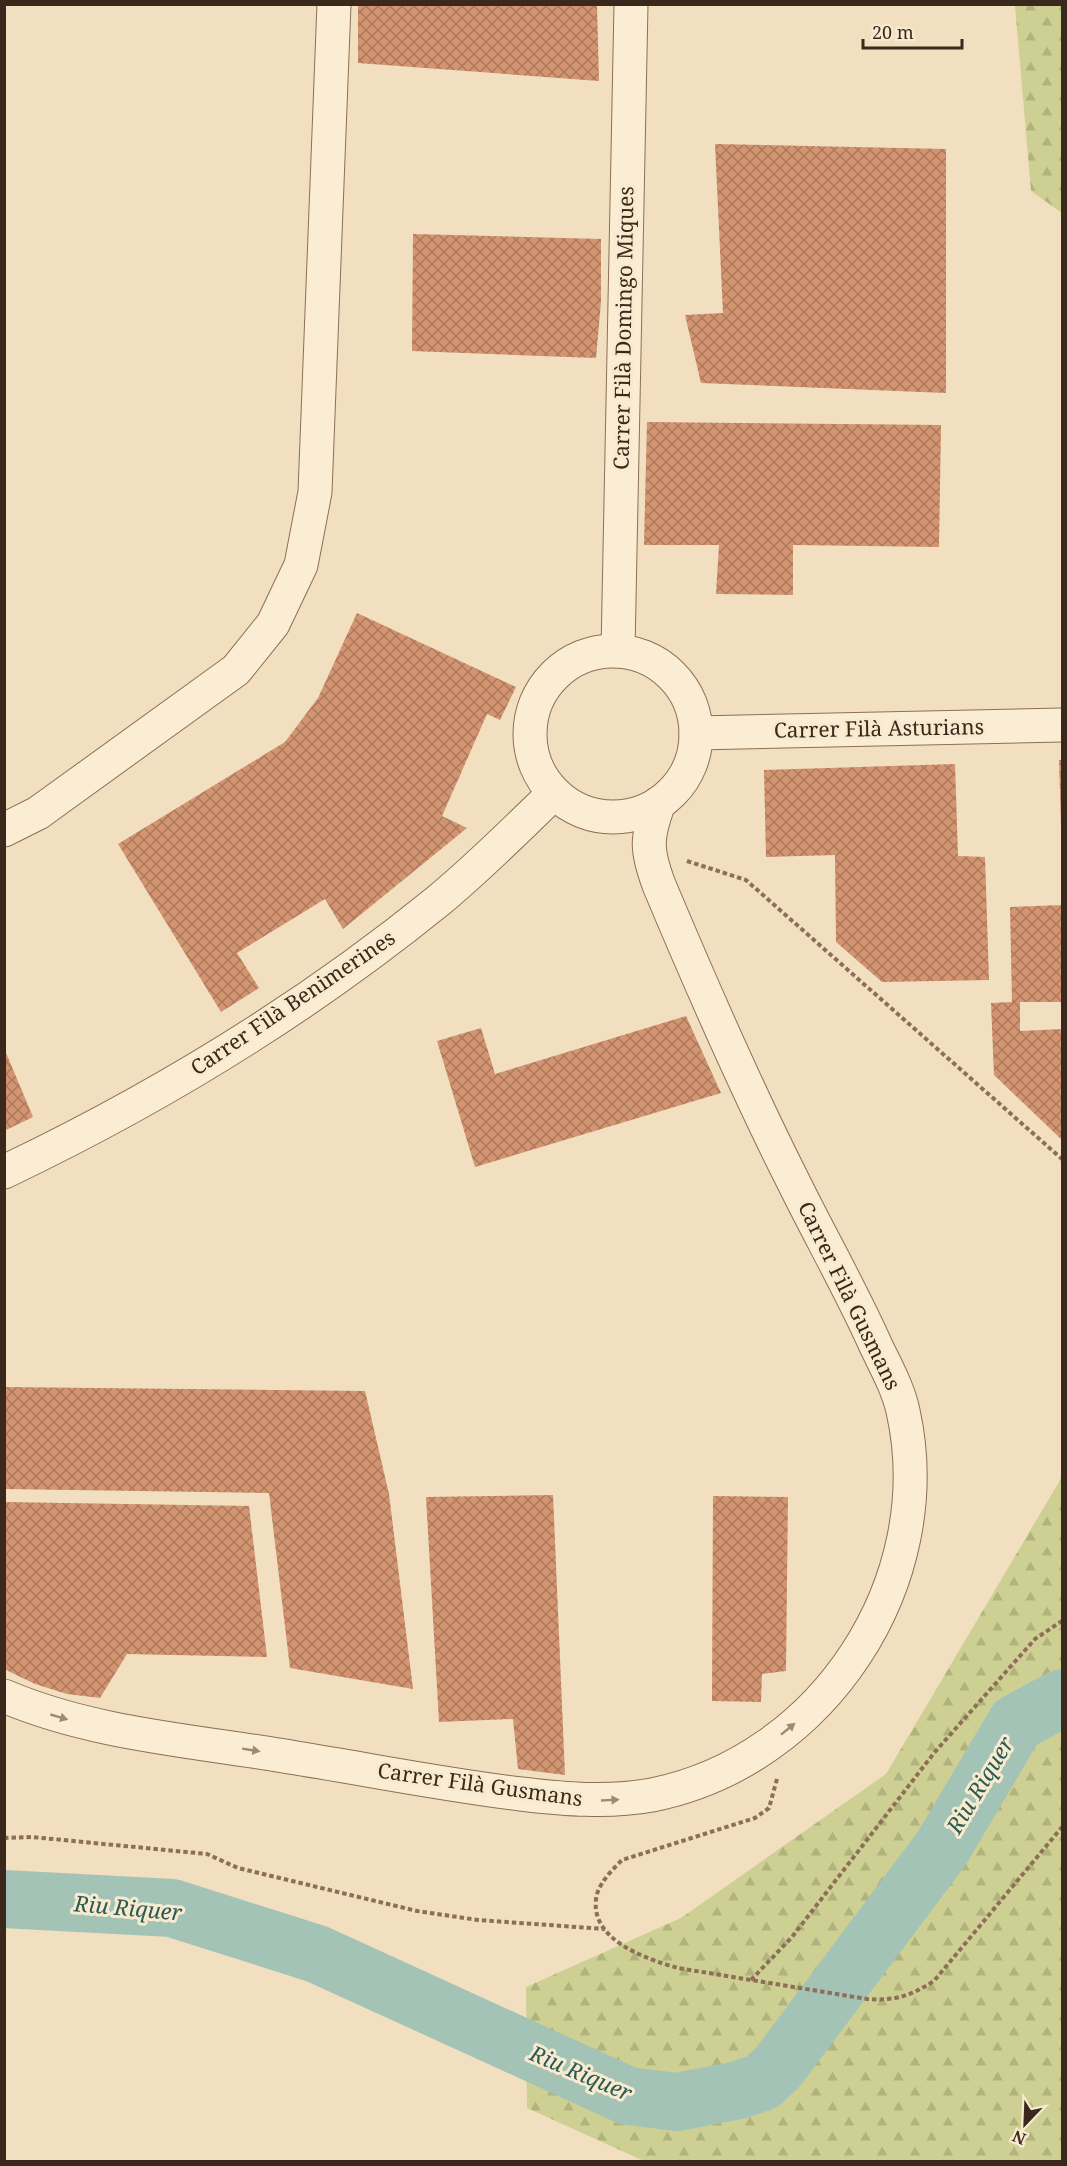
<svg xmlns="http://www.w3.org/2000/svg" width="1067" height="2166" font-family="'Noto Serif',serif">
	<style>
		.forest { fill: url(#forest-firs) }
		.lines { fill: none; stroke-linecap: round; stroke-linejoin: round }
		.river { stroke: #a3c3b7; stroke-width: 58 }
		.building { fill: url(#building-cross-hatch) }
		.minor-casing { stroke: #8c6f56; stroke-width: 35 }
		.path { stroke: #8c6f56; stroke-width: 4; stroke-dasharray: 4.5 3; stroke-linecap: butt }
		.minor { stroke: #fbedd3; stroke-width: 33 }
		.oneway { fill: #9a8a78 }
		.labels { text-anchor: middle; stroke-width: 6; stroke-linejoin: round; paint-order: stroke }
		.street-label { font-size: 21px; fill: #3a281c; stroke: #f8eacf }
		.water-label { font-size: 22px; font-style: italic; fill: #2a5b54; stroke: #f8eacf }
	</style>
	<defs>
		<pattern id="forest-firs" width="22" height="20" patternUnits="userSpaceOnUse" patternTransform="scale(1.5)"><rect width="22" height="20" fill="#cdd092"/><path d="M5 1l3.5 6h-7zM16 11l3.5 6h-7z" fill="#b1b37d"/></pattern>
		<pattern id="building-cross-hatch" width="8" height="8" patternUnits="userSpaceOnUse" patternTransform="scale(1.5)"><rect width="8" height="8" fill="#d39472"/><path d="M0 0l8 8M0 8l8-8" fill="none" stroke="#ac795d"/></pattern>
	</defs>
	<rect width="100%" height="100%" fill="#f1dfbf"/>
	<g class="forest">
		<polygon points="1015,5 1062,5 1062,213 1031,191"/>
		<polygon points="1062,1477 1062,2161 644,2161 527,2108 526,1987 681,1918 886,1774"/>
	</g>
	<g class="lines">
		<polyline class="river" points="4,1899 172,1908 317,1954 628,2096 677,2102 739,2090 762,2082 778,2067 942,1848 1016,1723 1062,1698"/>
	</g>
	<g class="building">
		<polygon points="358,4 597,6 599,81 358,63"/>
		<polygon points="715,144 946,149 946,393 701,383 685,315 723,313"/>
		<polygon points="413,234 601,239 601,302 596,358 412,351"/>
		<polygon points="647,422 941,425 939,547 793,545 793,595 716,594 719,545 644,545"/>
		<polygon points="357,613 516,687 500,720 487,714 442,816 467,828 343,929 325,899 237,953 259,988 221,1012 118,844 285,742 318,698"/>
		<polygon points="1059,760 1062,760 1062,825 1061,825"/>
		<polygon points="955,764 958,856 985,857 989,980 882,982 836,942 835,855 766,857 764,770"/>
		<polygon points="1062,905 1062,1002 1020,1002 1020,1031 1062,1029 1062,1140 994,1075 991,1003 1012,1002 1010,907"/>
		<polygon points="686,1016 721,1093 475,1167 437,1041 481,1028 495,1074"/>
		<polygon points="4,1048 33,1117 4,1131"/>
		<polygon points="4,1387 365,1391 389,1494 413,1689 290,1668 269,1493 4,1489"/>
		<polygon points="553,1495 565,1775 518,1769 513,1719 439,1722 426,1497"/>
		<polygon points="713,1496 788,1497 786,1671 762,1674 761,1702 712,1701"/>
		<polygon points="4,1502 249,1506 267,1657 127,1654 100,1698 67,1694 35,1684 6,1670"/>
	</g>
	<g class="lines">
		<defs>
			<g id="minor">
				<polyline points="618,651 631,4"/>
				<circle cx="613" cy="734" r="83"/>
				<polyline points="696,733 1062,725"/>
				<polyline points="4,830 38,813 236,670 273,624 301,565 315,492 334,4"/>
				<path d="M4,1172C159,1098 305,1009 438,901C479,867 516,830 554,793"/>
				<path d="M4,1696C95,1735 199,1741 296,1758C371,1770 446,1785 521,1794C565,1799 608,1803 652,1795C823,1761 941,1581 903,1411C898,1388 886,1367 876,1346C851,1290 820,1236 793,1181C744,1084 701,985 659,885C646,850 646,838 659,803"/>
			</g>
		</defs>
		<use href="#minor" class="minor-casing"/>
		<g class="path">
			<polyline points="687,861 746,880 1062,1159"/>
			<path d="M777,1779L769,1808L755,1818L622,1860C613,1869 601,1881 597,1894C586,1939 646,1959 678,1968L867,1999C895,2001 910,1996 934,1981L1062,1827"/>
			<polyline points="4,1838 32,1837 207,1854 238,1868 417,1911 478,1920 605,1929"/>
			<polyline points="751,1980 792,1937 934,1753 1035,1639 1062,1621"/>
		</g>
		<use href="#minor" class="minor"/>
	</g>
	<defs><path id="oneway-solid" d="M-6-.8H1V-3.2L6.5 0L1 3.2V.8H-6Z" transform="scale(1.5)"/></defs>
	<g class="oneway">
		<use href="#oneway-solid" transform="translate(59 1717) rotate(16)"/>
		<use href="#oneway-solid" transform="translate(788 1729) rotate(-39)"/>
		<use href="#oneway-solid" transform="translate(251 1750) rotate(9)"/>
		<use href="#oneway-solid" transform="translate(610 1800) rotate(-3)"/>
	</g>
	<g class="labels">
		<g class="street-label">
			<text transform="translate(624 328) rotate(-89)" y="7">Carrer Filà Domingo Miques</text>
			<text transform="translate(879 729) rotate(-1)" y="7">Carrer Filà Asturians</text>
			<text transform="translate(293 1003) rotate(-34)" y="7">Carrer Filà Benimerines</text>
			<text transform="translate(849 1296) rotate(64)" y="7">Carrer Filà Gusmans</text>
			<text transform="translate(480 1785) rotate(8)" y="7">Carrer Filà Gusmans</text>
		</g>
		<g class="water-label">
			<text transform="translate(980 1785) rotate(-59)" y="8">Riu Riquer</text>
			<text transform="translate(128 1908) rotate(5)" y="8">Riu Riquer</text>
			<text transform="translate(581 2073) rotate(23)" y="8">Riu Riquer</text>
		</g>
	</g>
	<rect width="1067" height="2166" fill="none" stroke="#3a281c" stroke-width="12"/>
	<g transform="translate(1025 2124) rotate(203)" stroke="#f8eacf" stroke-width="4.5" paint-order="stroke">
	<path d="M0-4.5L10 22L0 15L-10 22Z" fill="#3a281c"/>
	<text y="-9" font-size="16" font-weight="bold" text-anchor="middle" fill="#3a281c">N</text>
	</g>
	<path d="M863 39v9h99v-9" fill="none" stroke="#3a281c" stroke-width="3"/>
	<text x="872" y="39" font-size="18" fill="#3a281c" stroke="#f8eacf" stroke-width="4.5" paint-order="stroke">20 m</text>
</svg>
